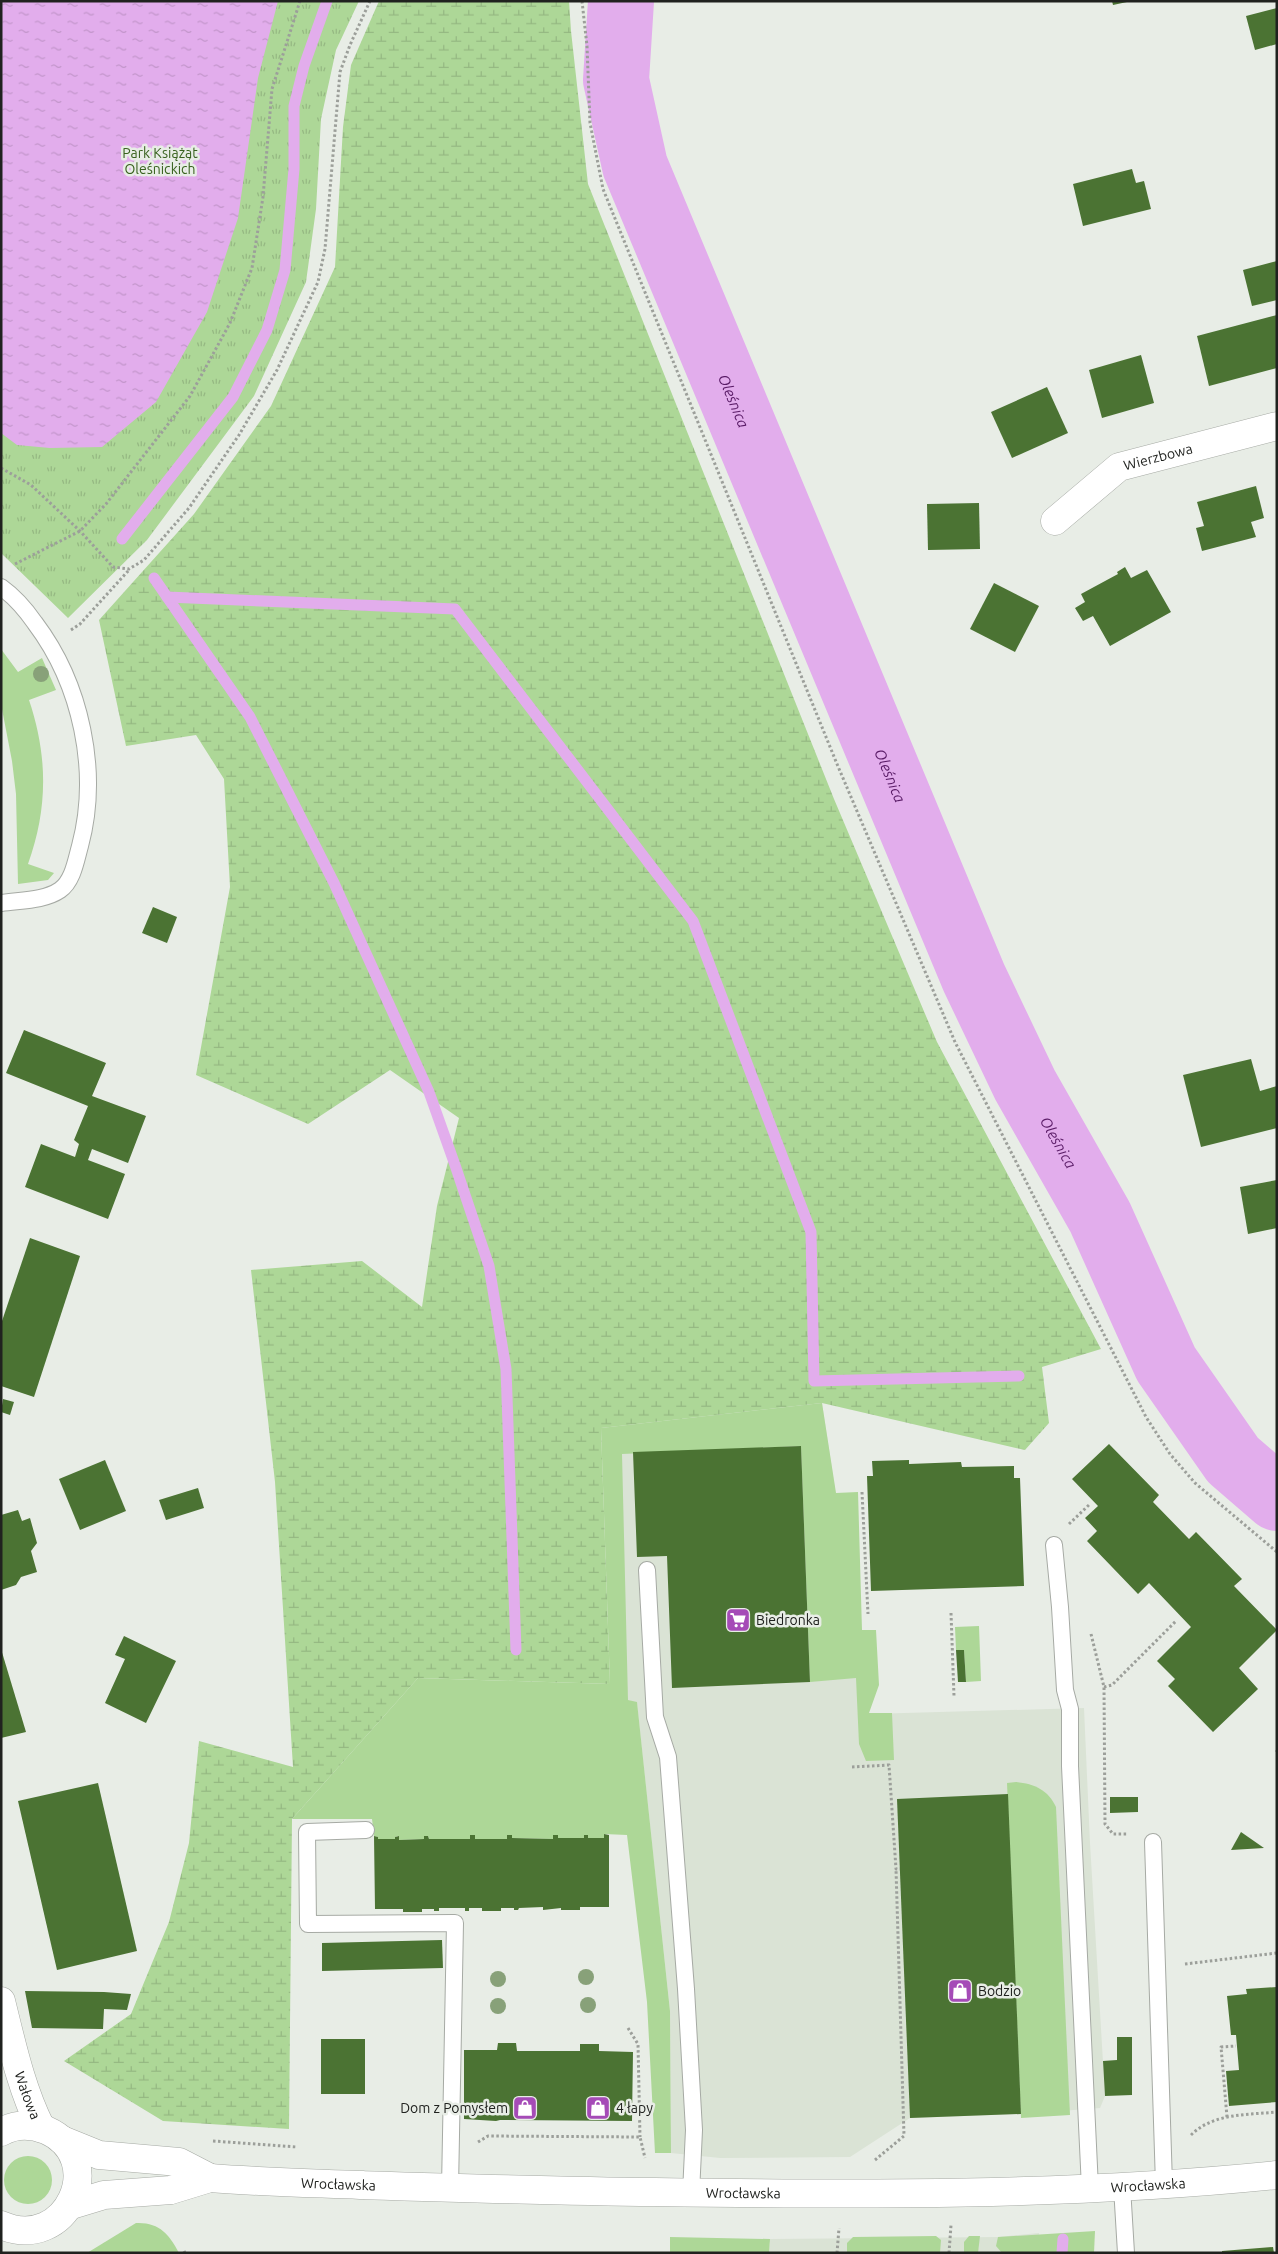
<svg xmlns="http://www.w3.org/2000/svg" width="1278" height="2254" font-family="Ubuntu,sans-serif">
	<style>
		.built { fill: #dae3d5 }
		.green { fill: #add797 }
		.wetland { fill: url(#wetland-marsh) }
		.park { fill: url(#park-tufts) }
		.water { fill: url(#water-ripples) }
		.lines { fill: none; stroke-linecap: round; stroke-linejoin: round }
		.stream { stroke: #e2adec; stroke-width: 11 }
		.river { stroke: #e2adec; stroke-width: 66 }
		.building { fill: #4b7333 }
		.lane-casing { stroke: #a6aaa4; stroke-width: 18 }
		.street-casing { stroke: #a6aaa4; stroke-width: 29 }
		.secondary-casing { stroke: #a6aaa4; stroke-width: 29 }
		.path { stroke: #9c9f9a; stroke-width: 3; stroke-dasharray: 2.5 2.5; stroke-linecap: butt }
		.lane { stroke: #fff; stroke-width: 16 }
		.street { stroke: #fff; stroke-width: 28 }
		.secondary { stroke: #fff; stroke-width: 28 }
		.tree { fill: #88a179 }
		.labels { text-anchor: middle; stroke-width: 5; stroke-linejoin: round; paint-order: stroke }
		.park-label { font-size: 14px; fill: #39621f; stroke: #e8ede6 }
		.street-label { font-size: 14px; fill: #20221f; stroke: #e8ede6 }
		.poi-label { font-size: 14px; fill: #20221f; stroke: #e8ede6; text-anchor: start }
		.water-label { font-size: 15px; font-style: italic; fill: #5a1c67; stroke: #e8ede6 }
	</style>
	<defs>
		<pattern id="wetland-marsh" width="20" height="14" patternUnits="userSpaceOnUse" patternTransform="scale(1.25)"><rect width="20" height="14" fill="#add797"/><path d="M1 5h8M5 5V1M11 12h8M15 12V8" fill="none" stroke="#95b882"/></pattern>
		<pattern id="park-tufts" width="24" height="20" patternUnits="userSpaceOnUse" patternTransform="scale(1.25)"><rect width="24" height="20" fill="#add797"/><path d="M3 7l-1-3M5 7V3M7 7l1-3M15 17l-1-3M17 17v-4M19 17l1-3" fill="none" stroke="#95b882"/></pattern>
		<pattern id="water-ripples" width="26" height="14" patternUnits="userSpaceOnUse" patternTransform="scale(1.25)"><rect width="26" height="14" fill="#e2adec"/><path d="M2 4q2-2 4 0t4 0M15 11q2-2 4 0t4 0" fill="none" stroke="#c295ca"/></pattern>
	</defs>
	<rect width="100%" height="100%" fill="#e8ede6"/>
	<g class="built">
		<polygon points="822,1403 869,1714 1084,1708 1090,1843 1105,2096 1100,2108 1021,2114 910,2118 850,2157 720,2158 671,2153 670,2011 637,1703 628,1700 601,1428"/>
		<polygon points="1039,2233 1037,2253 769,2253 770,2239 998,2237"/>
	</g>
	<g class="green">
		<path d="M1,649L18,672L42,658L56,690L29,700C48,756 48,809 28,864L54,873L48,880L18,884L16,794L12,761L1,704Z"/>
		<polygon points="822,1403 836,1493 858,1492 862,1630 876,1630 879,1685 869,1713 892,1713 894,1760 866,1761 859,1744 856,1678 810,1682 801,1446 622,1454 628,1700 637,1702 670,2011 671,2153 655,2153 647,2002 627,1835 604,1834 604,1838 588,1838 588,1835 584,1835 584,1838 558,1838 558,1835 554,1835 553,1839 512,1838 512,1835 507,1835 507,1839 429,1839 428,1836 425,1836 424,1839 399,1840 398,1836 395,1837 395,1839 378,1839 378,1837 374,1836 372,1819 292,1819 418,1678 610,1684 601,1428"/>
		<polygon points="979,1626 981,1681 966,1682 964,1650 956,1650 955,1627"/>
		<path d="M1016,1782C1035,1784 1048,1790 1056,1807L1070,2115L1021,2118L1007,1783Z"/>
		<circle cx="28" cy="2180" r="24"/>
		<path d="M136,2223C159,2222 169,2234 179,2253H87Z"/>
		<polygon points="1095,2231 1094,2253 1002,2253 996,2246 998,2237"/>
		<polygon points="936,2236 941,2240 940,2253 847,2253 847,2243 853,2237"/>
		<polygon points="969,2236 980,2236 978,2253 964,2253 964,2242"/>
		<polygon points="670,2237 770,2239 769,2253 670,2253"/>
	</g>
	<polygon class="wetland" points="379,1 569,1 571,31 588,184 834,799 937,1042 1101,1349 1042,1367 1049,1423 1025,1450 822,1403 601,1428 610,1684 418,1678 292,1819 289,2129 163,2121 64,2061 131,2014 169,1922 189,1843 199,1741 293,1767 275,1482 251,1270 362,1261 422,1307 437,1206 459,1118 390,1070 308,1124 196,1075 230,887 224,779 196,735 126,746 99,620 194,514 271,406 335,267 343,127 351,65"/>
	<polygon class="park" points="1,1 359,1 336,50 321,119 316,209 306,282 254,396 147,540 68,618 1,553"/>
	<polygon class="water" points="1,1 278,1 258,78 238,218 207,312 156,402 102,447 50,448 17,445 1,433"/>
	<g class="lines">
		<g class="stream">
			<polyline points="122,539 233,397 267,330 285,270 294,169 294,106 304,66 327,1"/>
			<polyline points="154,578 250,717 334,883 429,1092 455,1165 489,1266 506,1369 516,1650"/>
			<polyline points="167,597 455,609 693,921 811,1232 814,1381 1019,1376"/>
			<polyline points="1062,2253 1063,2239"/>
		</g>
		<path class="river" id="s1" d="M621,1L616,80L635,166L974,978L1025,1085L1100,1217L1166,1364L1233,1460L1277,1498"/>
	</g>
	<g class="building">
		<polygon points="1112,1 1127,1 1127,2 1113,5"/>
		<polygon points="1277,8 1277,44 1255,50 1246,16"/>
		<polygon points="1132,169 1136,183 1144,181 1151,209 1083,226 1073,184"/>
		<polygon points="1277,261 1277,300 1252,306 1243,270"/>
		<polygon points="1277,315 1277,368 1209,386 1197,336"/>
		<polygon points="1141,355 1154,403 1102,418 1089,370"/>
		<polygon points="1047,387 1068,433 1012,458 991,412"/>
		<polygon points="1256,486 1264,518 1251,522 1256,537 1202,551 1196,528 1204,526 1197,502"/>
		<polygon points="979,503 980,549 928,550 927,504"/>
		<polygon points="1125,567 1131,578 1147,570 1171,612 1110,646 1093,616 1083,621 1075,608 1085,602 1081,594 1118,574 1117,572"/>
		<polygon points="994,583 1039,606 1015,652 970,629"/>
		<polygon points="153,907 177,917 167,943 142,933"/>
		<polygon points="24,1030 106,1063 92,1096 146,1116 128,1163 92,1149 88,1160 125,1174 108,1219 25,1187 41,1144 75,1157 79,1144 74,1140 88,1106 6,1073"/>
		<polygon points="1251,1059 1260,1091 1277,1086 1277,1128 1201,1147 1183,1075"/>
		<polygon points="1277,1180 1277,1228 1248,1234 1240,1187"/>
		<polygon points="30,1238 80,1256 34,1397 1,1386 1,1324"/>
		<polygon points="3,1399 14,1402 10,1415 1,1412"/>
		<polygon points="1109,1444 1159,1495 1153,1502 1189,1539 1196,1532 1242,1579 1234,1586 1277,1630 1239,1668 1258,1689 1213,1732 1168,1686 1175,1679 1157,1661 1191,1627 1149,1583 1138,1594 1087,1541 1097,1531 1085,1518 1098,1506 1072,1479"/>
		<polygon points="801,1446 810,1682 672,1688 667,1556 637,1557 633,1452"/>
		<polygon points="105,1460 126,1511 80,1530 59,1479"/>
		<polygon points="909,1460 909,1464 961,1462 962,1467 1014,1466 1014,1478 1020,1478 1024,1586 871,1591 867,1476 873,1476 872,1461"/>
		<polygon points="198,1488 204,1508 166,1520 159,1500"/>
		<polygon points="18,1510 22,1521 30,1518 37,1543 31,1551 37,1572 21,1577 16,1585 1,1590 1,1515"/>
		<polygon points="124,1636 176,1661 146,1723 105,1703 125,1659 115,1655"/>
		<polygon points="1,1649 26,1732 1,1738"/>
		<polygon points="956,1650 964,1650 966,1682 958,1682"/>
		<polygon points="98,1783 137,1951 57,1970 18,1801"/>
		<polygon points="1008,1794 1021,2114 910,2118 897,1799"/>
		<polygon points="1110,1797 1138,1797 1138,1812 1110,1813"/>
		<polygon points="1241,1832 1264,1848 1231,1850"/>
		<polygon points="604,1834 609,1835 609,1907 580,1907 580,1910 561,1910 561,1908 543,1910 543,1907 519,1908 518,1910 514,1910 514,1908 501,1908 501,1911 482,1911 482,1908 469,1908 469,1911 465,1911 465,1908 439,1908 439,1911 434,1911 434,1909 422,1909 422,1912 403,1912 403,1909 375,1909 374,1836 378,1837 378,1839 395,1839 395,1837 399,1836 399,1840 424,1839 424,1836 428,1836 429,1839 470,1839 470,1835 475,1835 475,1839 507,1839 507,1835 512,1835 512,1838 553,1839 553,1835 558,1835 558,1838 584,1838 584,1835 588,1835 588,1838 604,1838"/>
		<polygon points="442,1940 443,1968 322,1971 322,1943"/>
		<polygon points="1277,1987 1277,2102 1229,2106 1226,2071 1239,2070 1236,2035 1231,2035 1227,1996 1247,1994 1246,1989"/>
		<polygon points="25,1991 104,1992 131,1994 127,2010 104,2009 103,2029 32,2028"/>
		<polygon points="1117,2037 1132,2037 1132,2095 1105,2096 1103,2061 1117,2060"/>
		<rect x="321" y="2039" width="44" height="55"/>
		<polygon points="498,2043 516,2043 517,2051 580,2051 580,2044 599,2044 599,2051 633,2052 632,2121 500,2120 496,2121 464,2119 464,2050 497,2050"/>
		<polygon points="1273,2247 1274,2253 1222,2253 1222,2251"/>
	</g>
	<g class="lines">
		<defs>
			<g id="lane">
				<path d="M1,587C15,597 26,610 35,623C81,684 100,771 80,846C76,860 73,881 60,890C44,901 20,900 1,903"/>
				<polyline points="1054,1545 1060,1607 1065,1690 1070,1709 1070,1766 1090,2188"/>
				<polyline points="647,1570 655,1717 668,1757 686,1989 694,2130 691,2193"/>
				<polyline points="366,1830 307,1832 308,1924 455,1923 450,2188"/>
				<polyline points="1153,1842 1164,2184"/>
				<polyline points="1122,2187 1126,2253"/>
			</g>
			<g id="street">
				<path id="s2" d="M1055,521L1119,467L1277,426"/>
			</g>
			<g id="secondary">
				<path id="s3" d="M1,2001C12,2045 21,2088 41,2128"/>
				<path d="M1,2132C15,2124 31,2124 46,2130C110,2158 67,2254 1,2225"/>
				<polyline points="62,2140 99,2155 179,2162 210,2178"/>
				<path id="s4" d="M71,2205L104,2195L171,2190L210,2178C260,2182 310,2183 360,2185C459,2188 557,2191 655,2192C862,2195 1070,2196 1277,2175"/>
			</g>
		</defs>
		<use href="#lane" class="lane-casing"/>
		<use href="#street" class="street-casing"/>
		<use href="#secondary" class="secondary-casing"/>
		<g class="path">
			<polyline points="582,1 587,46 590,123 603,189 837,764 955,1042 1146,1417 1170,1454 1195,1483 1277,1552"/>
			<polyline points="1,468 31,485 80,531 113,567 129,569 144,560 189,508 239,435 277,370 318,282 325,249 340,72 350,45 370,1"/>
			<polyline points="15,564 80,531 106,504 190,396 230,323 252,268 263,197 272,89 300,1"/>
			<polyline points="71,630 80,624 129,570"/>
			<polyline points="862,1492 868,1614"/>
			<polyline points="1069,1524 1090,1504"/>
			<polyline points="951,1613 954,1696"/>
			<polyline points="1091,1634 1104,1687 1105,1824 1113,1834 1127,1834"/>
			<polyline points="1104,1687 1112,1685 1176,1621"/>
			<polyline points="1276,1750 1277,1751"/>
			<polyline points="852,1767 889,1765 896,1869 900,1869"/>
			<polyline points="1185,1964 1277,1953"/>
			<polyline points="628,2028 638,2044 640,2137"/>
			<polyline points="1227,2117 1221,2047 1236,2046"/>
			<path d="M1191,2135C1213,2113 1247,2115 1277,2112"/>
			<polyline points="213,2141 297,2147"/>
			<polyline points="478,2142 488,2136 640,2137 645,2158"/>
			<polyline points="875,2160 904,2136 896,1869"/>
			<polyline points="184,2251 185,2253"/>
			<polyline points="837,2253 839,2228"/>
			<polyline points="949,2253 951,2225"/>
		</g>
		<use href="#lane" class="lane"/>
		<use href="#street" class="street"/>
		<use href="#secondary" class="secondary"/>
	</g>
	<g class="tree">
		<circle cx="41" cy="674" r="8"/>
		<circle cx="586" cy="1977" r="8"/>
		<circle cx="498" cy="1979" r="8"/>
		<circle cx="588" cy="2005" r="8"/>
		<circle cx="498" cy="2006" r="8"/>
	</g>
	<defs>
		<symbol id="supermarket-square" viewBox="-11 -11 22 22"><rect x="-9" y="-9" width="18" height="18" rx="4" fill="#a54bb7" stroke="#e8ede6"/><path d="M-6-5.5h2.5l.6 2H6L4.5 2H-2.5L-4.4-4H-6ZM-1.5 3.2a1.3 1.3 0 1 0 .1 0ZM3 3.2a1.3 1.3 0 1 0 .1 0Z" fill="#fff"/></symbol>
		<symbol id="shop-square" viewBox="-11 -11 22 22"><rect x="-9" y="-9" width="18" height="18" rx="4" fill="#a54bb7" stroke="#e8ede6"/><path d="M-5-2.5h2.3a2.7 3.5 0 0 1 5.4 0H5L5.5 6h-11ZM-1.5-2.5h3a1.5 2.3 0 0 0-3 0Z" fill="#fff"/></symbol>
	</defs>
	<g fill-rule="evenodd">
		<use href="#supermarket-square" x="724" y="1606" width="28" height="28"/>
		<use href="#shop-square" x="946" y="1977" width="28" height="28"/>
		<use href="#shop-square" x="511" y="2094" width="28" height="28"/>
		<use href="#shop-square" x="584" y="2094" width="28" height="28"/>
	</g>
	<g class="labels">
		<g class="park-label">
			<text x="160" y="158">Park Książąt<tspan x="160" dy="16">Oleśnickich</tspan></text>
		</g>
		<g class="street-label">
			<text dy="5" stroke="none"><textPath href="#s2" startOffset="124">Wierzbowa</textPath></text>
			<text dy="5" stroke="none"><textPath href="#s3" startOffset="98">Wałowa</textPath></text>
			<text dy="5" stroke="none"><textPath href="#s4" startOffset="271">Wrocławska</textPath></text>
			<text dy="5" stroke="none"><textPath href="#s4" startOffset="1081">Wrocławska</textPath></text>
			<text dy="5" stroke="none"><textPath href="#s4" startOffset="676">Wrocławska</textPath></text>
		</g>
		<g class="poi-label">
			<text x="756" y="1625">Biedronka</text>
			<text x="978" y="1996">Bodzio</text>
			<text x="508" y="2113" text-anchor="end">Dom z Pomysłem</text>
			<text x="616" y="2113">4 łapy</text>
		</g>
		<g class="water-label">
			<text dy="5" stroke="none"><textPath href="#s1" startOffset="422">Oleśnica</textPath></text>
			<text dy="5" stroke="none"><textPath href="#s1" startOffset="828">Oleśnica</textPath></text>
			<text dy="5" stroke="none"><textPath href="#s1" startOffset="1232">Oleśnica</textPath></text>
		</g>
	</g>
	<rect width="1278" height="2254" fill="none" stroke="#20221f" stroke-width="5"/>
</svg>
